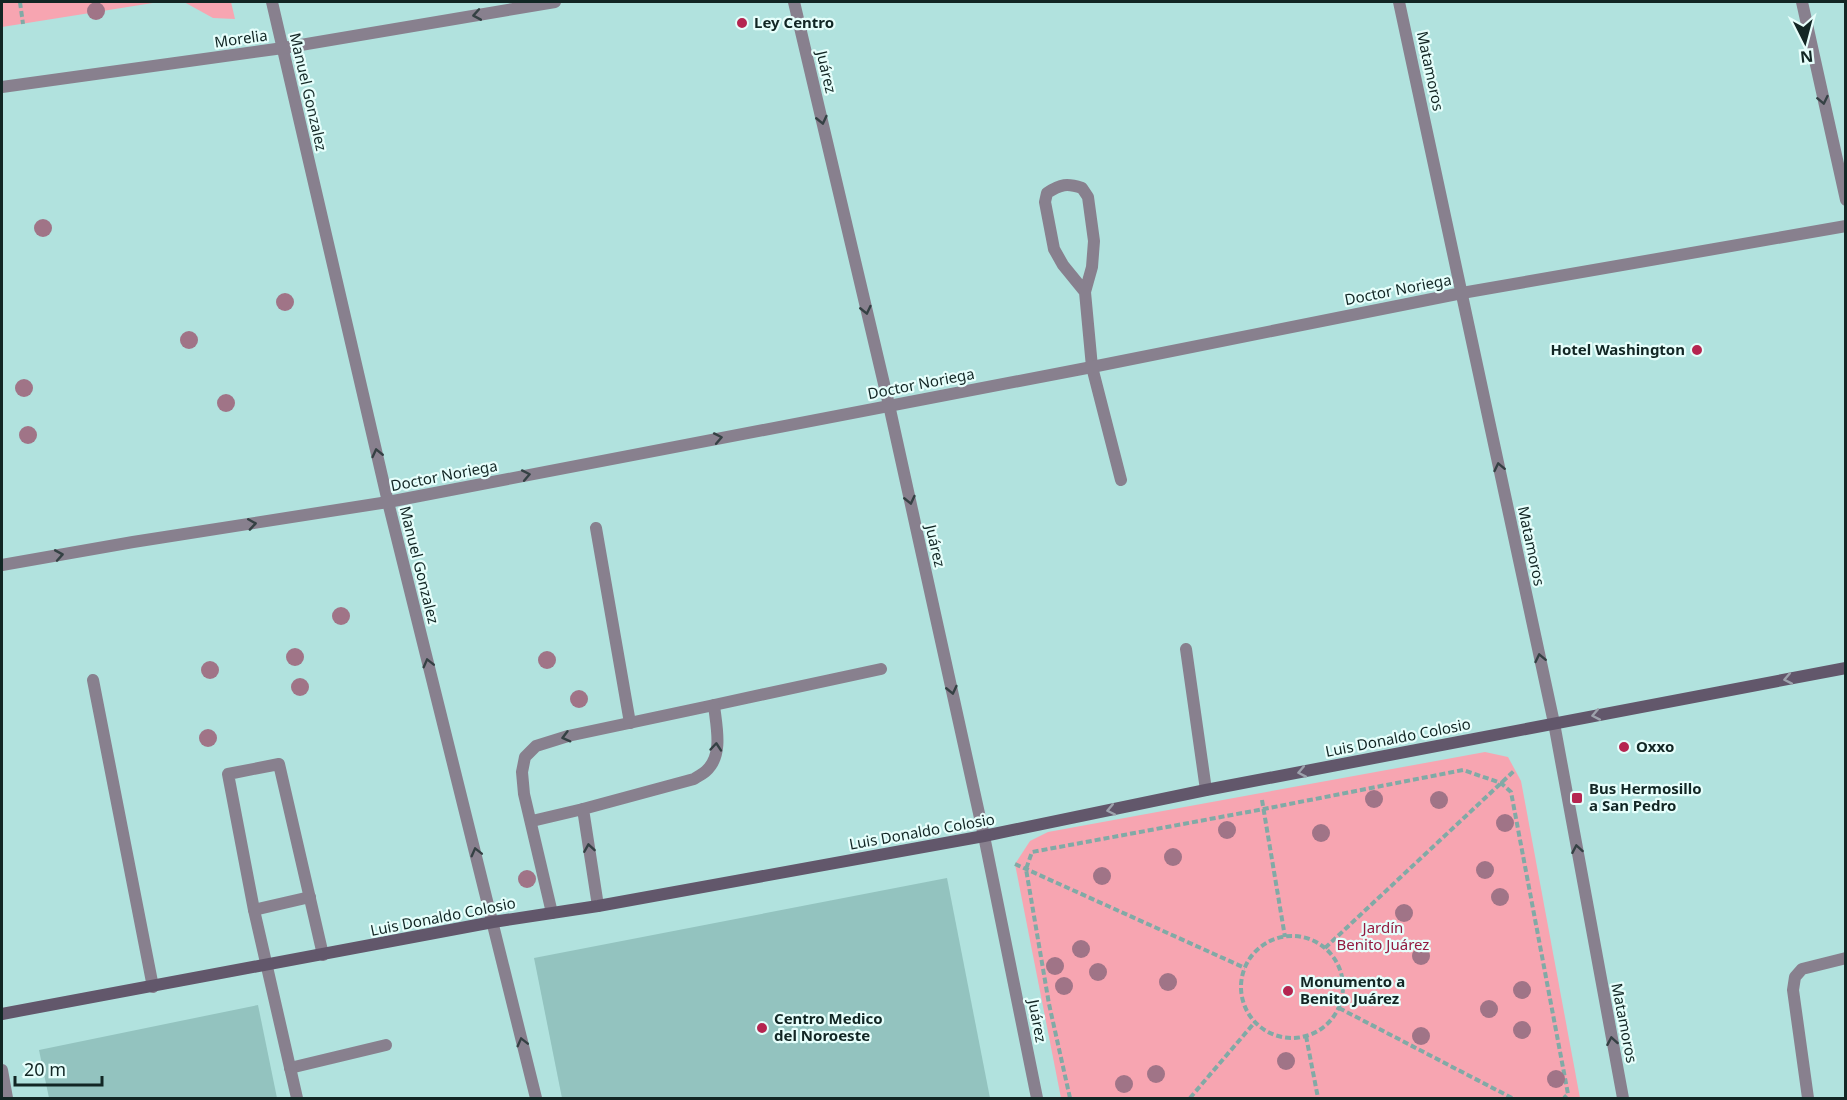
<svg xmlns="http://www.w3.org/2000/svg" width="1847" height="1100" font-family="'Noto Sans',sans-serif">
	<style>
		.green { fill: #f7a5b1 }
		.building { fill: #93c3bf }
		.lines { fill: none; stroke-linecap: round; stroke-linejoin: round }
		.path { stroke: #81aaa6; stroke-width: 4; stroke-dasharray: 6 3; stroke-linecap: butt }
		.service { stroke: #88808e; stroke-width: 12 }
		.minor { stroke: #88808e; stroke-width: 12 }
		.tertiary { stroke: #88808e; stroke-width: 12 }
		.secondary { stroke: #62576b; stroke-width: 12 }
		.tree { fill: #a07487 }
		.oneway { stroke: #354144 }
		.oneway2 { stroke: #9da2ac }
		.poi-dot { fill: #b52550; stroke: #e6fefb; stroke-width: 2 }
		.labels { text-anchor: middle; stroke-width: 4.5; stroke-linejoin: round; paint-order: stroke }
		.poi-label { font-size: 15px; font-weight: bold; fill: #122624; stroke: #e6fefb; text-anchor: start }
		.street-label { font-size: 15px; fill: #122624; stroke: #e6fefb }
		.park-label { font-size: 15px; fill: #931a3f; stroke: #e6fefb }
	</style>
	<rect width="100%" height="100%" fill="#b1e2de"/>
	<g class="green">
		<polygon points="2,2 159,2 2,27"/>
		<polygon points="184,2 231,2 235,19 213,18"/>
		<polygon points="1485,752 1508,757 1521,781 1580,1098 1061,1098 1015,864 1030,841 1048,832"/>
	</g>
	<g class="building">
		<polygon points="947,878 990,1098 562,1098 534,958"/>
		<polygon points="258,1005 277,1098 49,1098 39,1050"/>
	</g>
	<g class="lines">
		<g class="path">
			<polyline points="20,2 23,24"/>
			<polyline points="1262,800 1285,937"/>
			<polyline points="1015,864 1245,968"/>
			<circle cx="1292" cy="987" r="51"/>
			<polyline points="1325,948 1515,770"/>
			<polyline points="1339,1008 1512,1098"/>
			<polyline points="1306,1036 1318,1098"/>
			<polyline points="1070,1098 1049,1004 1026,869 1032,852 1264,809 1463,770 1501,783 1511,792 1568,1094 1564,1098"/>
			<polyline points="1190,1098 1255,1022"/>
		</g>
		<g class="service">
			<path d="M1085,292L1063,265L1054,249L1045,202L1047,193C1061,184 1067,183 1082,188L1088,197L1094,241L1092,267L1085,292L1092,367L1121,480"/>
			<polyline points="596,528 630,723"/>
			<polyline points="1186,649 1206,790"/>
			<polyline points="93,680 153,987"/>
			<polyline points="714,705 881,669"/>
			<polyline points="532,821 583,809"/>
			<polyline points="254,910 310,897"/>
			<path d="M552,913L524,794L522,772L525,757L536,746L568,736L714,705C716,725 724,755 706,771C703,774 698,776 694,779L583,809L598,906"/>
			<polyline points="290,1068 386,1045"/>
			<polyline points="297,1098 254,910 228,774 279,764 323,955"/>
			<polyline points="1808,1098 1793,990 1795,977 1802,969 1846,958"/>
		</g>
		<g class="minor">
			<polyline points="272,2 388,502 536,1098"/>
			<polyline points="794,2 889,405 984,836 1037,1098"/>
			<polyline points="1399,2 1554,723 1623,1098"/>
			<polyline points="1802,2 1846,200"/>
			<polyline points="2,87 283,48 555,2"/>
			<polyline points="2,565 133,542 388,502 1092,367 1462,293 1846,226"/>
		</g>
		<polyline class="tertiary" points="2,1070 7,1098"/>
		<polyline class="secondary" points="2,1014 493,922 598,906 984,836 1206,790 1846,668"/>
	</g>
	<g class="tree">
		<circle cx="96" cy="11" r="9"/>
		<circle cx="43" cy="228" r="9"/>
		<circle cx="285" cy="302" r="9"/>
		<circle cx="189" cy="340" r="9"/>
		<circle cx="24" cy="388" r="9"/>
		<circle cx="226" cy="403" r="9"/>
		<circle cx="28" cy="435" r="9"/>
		<circle cx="341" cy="616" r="9"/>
		<circle cx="295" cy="657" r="9"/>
		<circle cx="547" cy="660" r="9"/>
		<circle cx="210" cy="670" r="9"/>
		<circle cx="300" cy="687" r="9"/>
		<circle cx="579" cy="699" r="9"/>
		<circle cx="208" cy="738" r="9"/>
		<circle cx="1374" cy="799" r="9"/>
		<circle cx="1439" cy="800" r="9"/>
		<circle cx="1505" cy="823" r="9"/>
		<circle cx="1227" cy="830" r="9"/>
		<circle cx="1321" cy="833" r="9"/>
		<circle cx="1173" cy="857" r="9"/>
		<circle cx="1485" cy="870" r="9"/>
		<circle cx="1102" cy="876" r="9"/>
		<circle cx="527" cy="879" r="9"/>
		<circle cx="1500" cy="897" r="9"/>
		<circle cx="1404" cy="913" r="9"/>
		<circle cx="1081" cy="949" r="9"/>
		<circle cx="1421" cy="956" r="9"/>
		<circle cx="1055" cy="966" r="9"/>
		<circle cx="1098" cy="972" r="9"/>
		<circle cx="1168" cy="982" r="9"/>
		<circle cx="1064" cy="986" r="9"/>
		<circle cx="1522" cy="990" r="9"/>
		<circle cx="1489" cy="1009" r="9"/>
		<circle cx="1522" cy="1030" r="9"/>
		<circle cx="1421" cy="1036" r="9"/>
		<circle cx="1286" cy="1061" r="9"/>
		<circle cx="1156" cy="1074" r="9"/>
		<circle cx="1556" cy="1079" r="9"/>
		<circle cx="1124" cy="1084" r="9"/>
	</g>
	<defs><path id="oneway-chevron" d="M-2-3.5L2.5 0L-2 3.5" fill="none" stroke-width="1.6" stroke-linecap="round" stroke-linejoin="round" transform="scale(1.5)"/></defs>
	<g class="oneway">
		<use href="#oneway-chevron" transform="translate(477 15) rotate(170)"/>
		<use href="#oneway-chevron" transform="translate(1823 100) rotate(78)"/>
		<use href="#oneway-chevron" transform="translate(822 120) rotate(77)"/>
		<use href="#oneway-chevron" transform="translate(866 310) rotate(77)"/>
		<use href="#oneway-chevron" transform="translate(718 438) rotate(-11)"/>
		<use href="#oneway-chevron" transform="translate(377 453) rotate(-103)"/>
		<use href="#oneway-chevron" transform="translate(1499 467) rotate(-102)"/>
		<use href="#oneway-chevron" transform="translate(526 475) rotate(-11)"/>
		<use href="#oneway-chevron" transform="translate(910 500) rotate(77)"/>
		<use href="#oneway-chevron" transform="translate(252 524) rotate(-9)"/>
		<use href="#oneway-chevron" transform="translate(59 555) rotate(-10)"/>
		<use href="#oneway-chevron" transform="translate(1540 658) rotate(-102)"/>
		<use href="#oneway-chevron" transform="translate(428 663) rotate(-104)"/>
		<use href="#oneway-chevron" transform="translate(952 690) rotate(77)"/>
		<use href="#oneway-chevron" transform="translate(566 737) rotate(165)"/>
		<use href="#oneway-chevron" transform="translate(716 747) rotate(-85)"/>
		<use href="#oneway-chevron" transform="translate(589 848) rotate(-99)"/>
		<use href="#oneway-chevron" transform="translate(1577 849) rotate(-100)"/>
		<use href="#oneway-chevron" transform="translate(476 852) rotate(-104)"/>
		<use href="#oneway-chevron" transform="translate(1612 1041) rotate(-100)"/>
		<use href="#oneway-chevron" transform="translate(522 1042) rotate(-104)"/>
	</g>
	<g class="oneway2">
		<use href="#oneway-chevron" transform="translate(1788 679) rotate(169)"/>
		<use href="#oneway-chevron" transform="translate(1596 715) rotate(169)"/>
		<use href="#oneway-chevron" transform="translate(1302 772) rotate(169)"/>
		<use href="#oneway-chevron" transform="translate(1111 810) rotate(168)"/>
	</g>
	<g class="poi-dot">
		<circle cx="742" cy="23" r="6"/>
		<circle cx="1697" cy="350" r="6"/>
		<circle cx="1624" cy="747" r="6"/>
		<rect x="1571" y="792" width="12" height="12" rx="3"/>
		<circle cx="1288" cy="991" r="6"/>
		<circle cx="762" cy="1028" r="6"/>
	</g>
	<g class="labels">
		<g class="poi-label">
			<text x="754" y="28">Ley Centro</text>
			<text x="1685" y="355" text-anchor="end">Hotel Washington</text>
			<text x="1636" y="752">Oxxo</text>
			<text x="1589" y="794">Bus Hermosillo<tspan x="1589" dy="17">a San Pedro</tspan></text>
			<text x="1300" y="987">Monumento a<tspan x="1300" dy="17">Benito Juárez</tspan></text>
			<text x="774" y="1024">Centro Medico<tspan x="774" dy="17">del Noroeste</tspan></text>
		</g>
		<g class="street-label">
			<text transform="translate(241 39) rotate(-8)" y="5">Morelia</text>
			<text transform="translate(1430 71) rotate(78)" y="5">Matamoros</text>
			<text transform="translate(826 72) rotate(77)" y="5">Juárez</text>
			<text transform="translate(308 92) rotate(77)" y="5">Manuel Gonzalez</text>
			<text transform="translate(1398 290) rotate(-11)" y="5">Doctor Noriega</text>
			<text transform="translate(921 384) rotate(-11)" y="5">Doctor Noriega</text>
			<text transform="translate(444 476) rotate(-11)" y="5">Doctor Noriega</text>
			<text transform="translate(935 546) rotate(77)" y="5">Juárez</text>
			<text transform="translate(1531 546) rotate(78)" y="5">Matamoros</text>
			<text transform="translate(419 565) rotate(76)" y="5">Manuel Gonzalez</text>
			<text transform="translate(1398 738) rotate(-11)" y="5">Luis Donaldo Colosio</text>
			<text transform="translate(922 832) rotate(-10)" y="5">Luis Donaldo Colosio</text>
			<text transform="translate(443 917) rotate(-11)" y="5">Luis Donaldo Colosio</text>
			<text transform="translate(1037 1021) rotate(79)" y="5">Juárez</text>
			<text transform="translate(1624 1023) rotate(79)" y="5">Matamoros</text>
		</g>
		<g class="park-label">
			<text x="1383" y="933">Jardín<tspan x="1383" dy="17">Benito Juárez</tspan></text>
		</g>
	</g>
	<rect width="1847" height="1100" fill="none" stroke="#122624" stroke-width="6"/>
	<g transform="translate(1805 42) rotate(174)" stroke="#e6fefb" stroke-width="4.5" paint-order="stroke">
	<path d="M0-4.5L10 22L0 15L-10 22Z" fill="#122624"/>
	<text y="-9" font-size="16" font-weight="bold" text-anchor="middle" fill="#122624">N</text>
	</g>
	<path d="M15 1076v9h87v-9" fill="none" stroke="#122624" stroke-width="3"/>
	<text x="24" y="1076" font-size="18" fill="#122624" stroke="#e6fefb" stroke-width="4.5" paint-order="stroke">20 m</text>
</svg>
